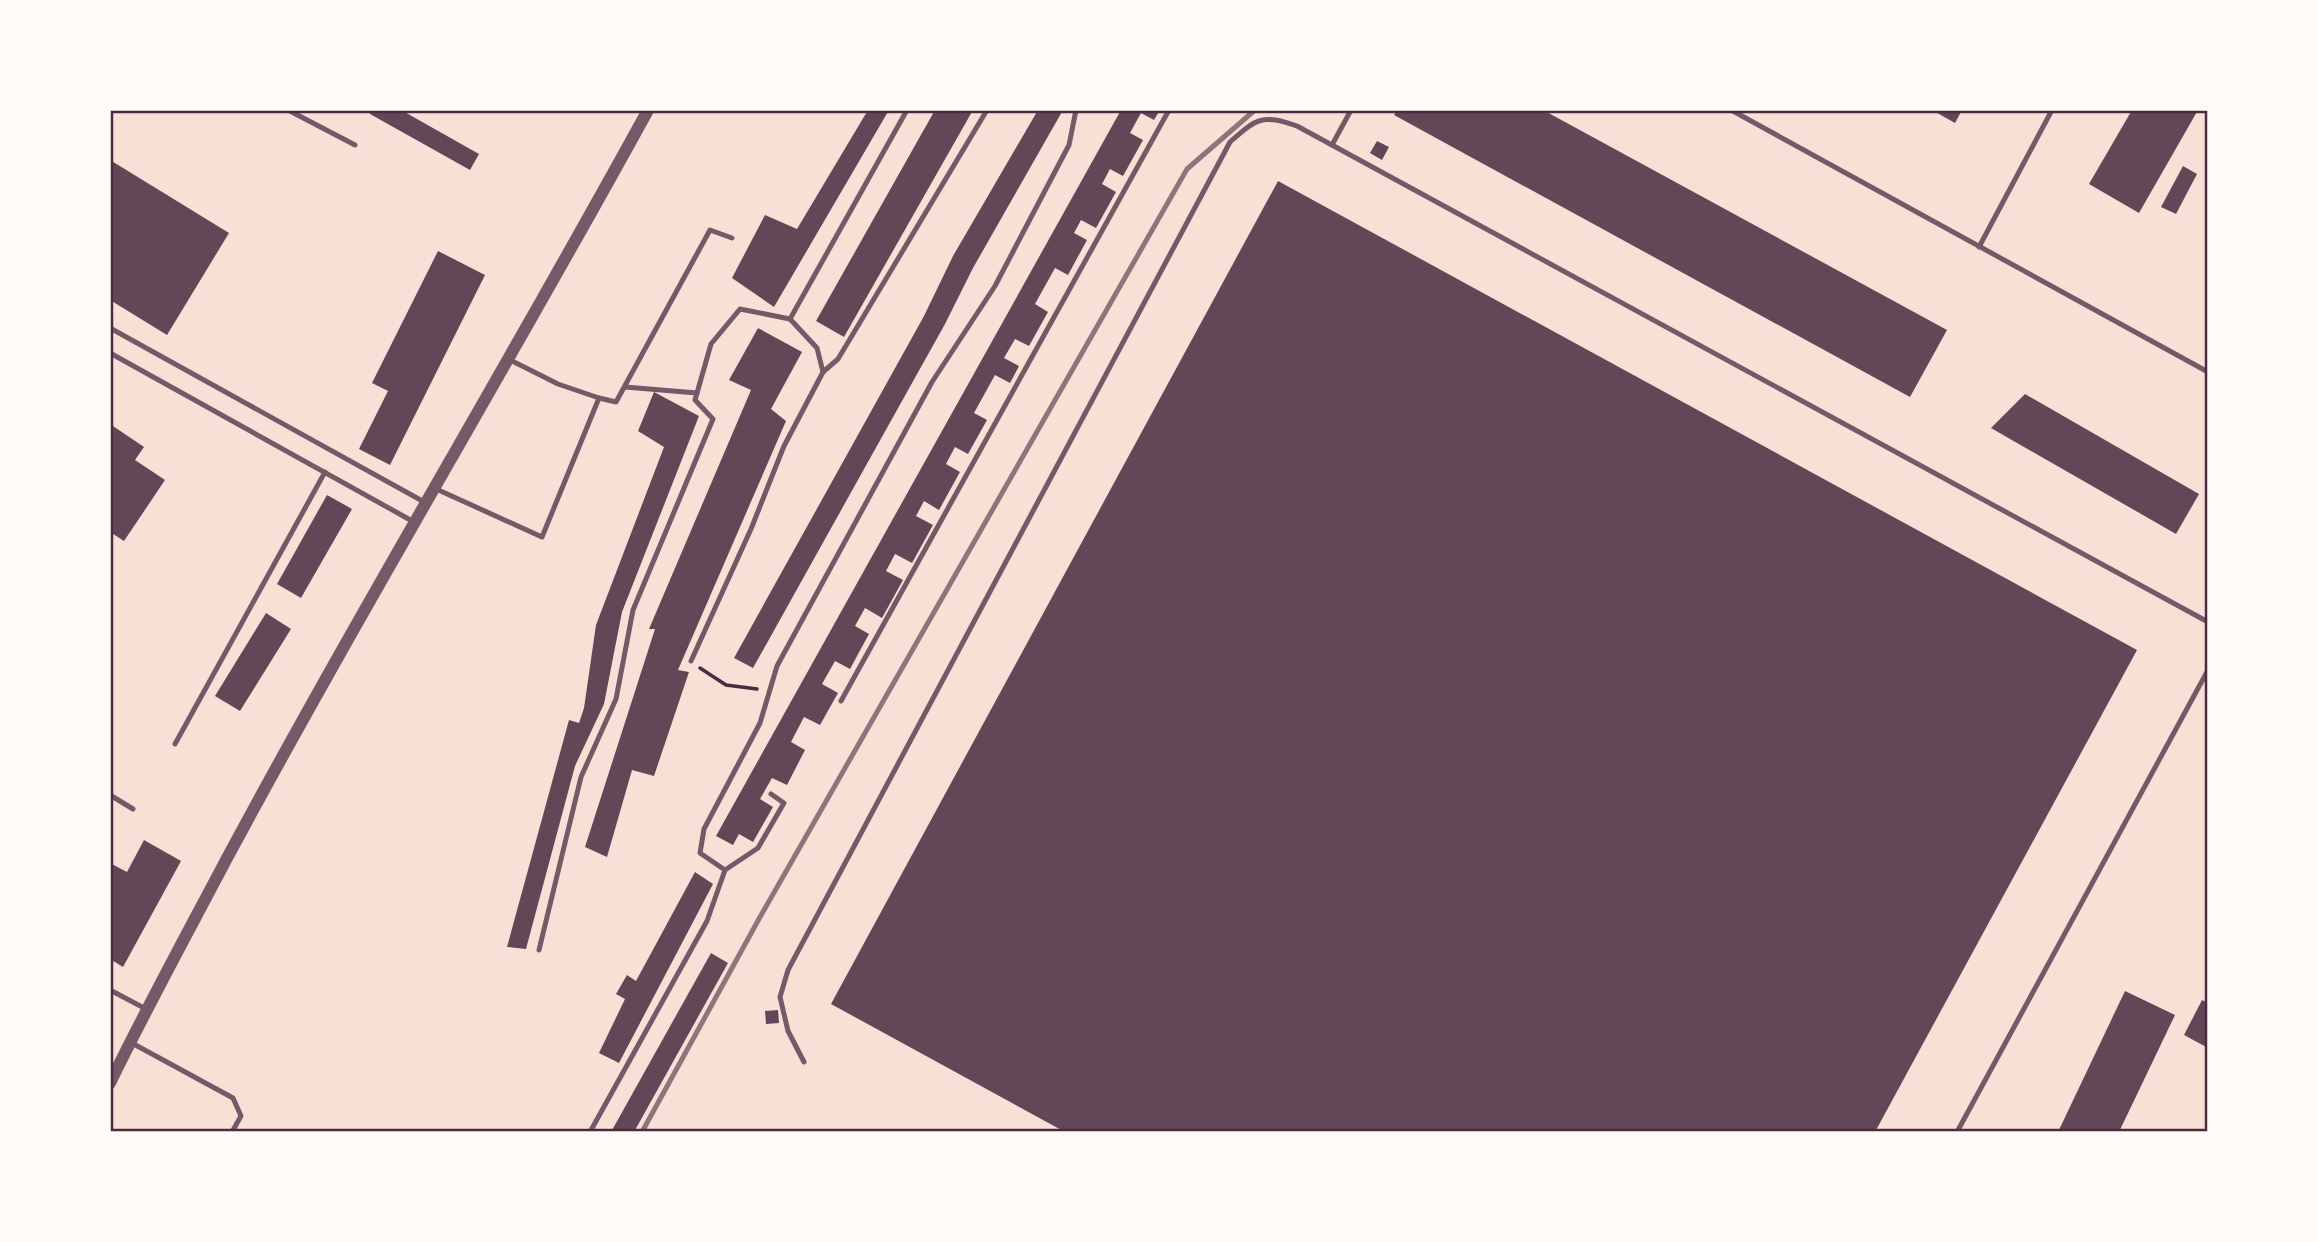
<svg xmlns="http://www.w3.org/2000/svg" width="2318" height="1242" font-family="'Nunito Sans',sans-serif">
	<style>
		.building { fill: #644757 }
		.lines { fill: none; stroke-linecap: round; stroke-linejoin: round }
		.path { stroke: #4a2c40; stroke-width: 3.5 }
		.service { stroke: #755966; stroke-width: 5 }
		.tertiary { stroke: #755966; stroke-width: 12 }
		.rail { stroke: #8f747c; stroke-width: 5 }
		.neatline { fill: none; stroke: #4a2c40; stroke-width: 2.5 }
	</style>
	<rect width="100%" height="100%" fill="#f7e1d7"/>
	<g class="building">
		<polygon points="372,110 401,110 479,154 470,170 370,114"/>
		<polygon points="868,110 889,110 774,307 732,278 765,215 797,229"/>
		<polygon points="935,110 973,110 844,337 816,321"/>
		<polygon points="1038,110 1063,110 973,268 945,324 753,668 734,658 924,316 953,256"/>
		<polygon points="1121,110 1160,110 1154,120 1141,113 1130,133 1143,140 1123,176 1110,169 1102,184 1116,192 1096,228 1081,220 1074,233 1087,240 1068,275 1055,268 1035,304 1048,312 1029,346 1015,339 1004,358 1019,366 1010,383 995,375 974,413 987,420 968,454 955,447 946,464 960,472 939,510 924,501 916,516 933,525 912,563 895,554 886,571 903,580 882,618 865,608 855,626 869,634 850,669 835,661 822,684 838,693 820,725 804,717 791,742 805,750 787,785 772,778 760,799 773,807 753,842 739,834 733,845 716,836"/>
		<polygon points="1397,110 1543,110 1947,330 1910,397 1394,115"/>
		<polygon points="1932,110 1962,110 1955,123"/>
		<polygon points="2132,110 2198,110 2139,213 2089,184"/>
		<polygon points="1377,141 1389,147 1382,160 1370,153"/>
		<polygon points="110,160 229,233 167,335 110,300"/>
		<polygon points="2183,166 2197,174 2176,214 2161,207"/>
		<polygon points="1278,181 2137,650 1875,1132 1065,1132 831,1004"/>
		<polygon points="438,251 485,275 390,465 359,449 388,391 372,383"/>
		<polygon points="758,328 802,352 771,409 786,421 678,670 689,672 654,776 632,770 607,857 585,847 655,629 649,629 751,390 729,380"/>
		<polygon points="654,392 699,416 622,612 604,704 575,766 526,949 507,947 569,720 579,723 584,708 596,625 664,447 638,431"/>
		<polygon points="2025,394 2199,494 2176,534 1991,428"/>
		<polygon points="110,424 144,447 135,460 165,480 124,541 110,532"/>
		<polygon points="327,495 352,509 301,598 277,584"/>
		<polygon points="266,613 291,629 240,711 215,696"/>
		<polygon points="144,840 181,861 123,967 110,959 110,863 127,872"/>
		<polygon points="695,872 713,884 619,1063 599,1053 625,999 616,994 627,975 636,981"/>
		<polygon points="711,953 728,963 634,1132 611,1132"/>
		<polygon points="2125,991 2175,1015 2119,1132 2058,1132"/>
		<polygon points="2202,1000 2208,1003 2208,1048 2184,1035"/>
		<polygon points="778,1010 779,1023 766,1024 765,1011"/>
	</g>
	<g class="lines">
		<polyline class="path" points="700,668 726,685 757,689"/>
		<g class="service">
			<polyline points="288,110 355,145"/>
			<polyline points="1731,110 2208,372"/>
			<polyline points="1332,145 1351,110"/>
			<polyline points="1979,247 2052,110"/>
			<polyline points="110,328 426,503"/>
			<polyline points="110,353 414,522"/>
			<polyline points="508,359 558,384 599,398"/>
			<polyline points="823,372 838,359 987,110"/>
			<polyline points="625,387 697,393"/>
			<polyline points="434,488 542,537 599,398 616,402 710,230 732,238"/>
			<polyline points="691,661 751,529 784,446 823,372 817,348 790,319"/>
			<polyline points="841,701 1169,110"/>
			<polyline points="175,744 325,472"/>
			<polyline points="110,795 133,809"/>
			<polyline points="725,870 758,848 784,803 771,794"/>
			<polyline points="539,950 581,777 616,699 633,610 713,419 695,400 711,344 740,309 790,319 907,110"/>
			<polyline points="110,990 146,1009"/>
			<polyline points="130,1042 233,1098 241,1116 232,1132"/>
			<path d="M804,1062L788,1031L780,997L788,970L1230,142C1257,118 1262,114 1297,126L2208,622"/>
			<polyline points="590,1132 707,921 725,870 700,853 704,829 760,723 777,666 932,382 995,286 1069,145 1076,110"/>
			<polyline points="1957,1132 2208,670"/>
		</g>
		<path class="tertiary" d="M110,1083C147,1007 187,934 226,860C362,607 510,362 648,110"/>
		<polyline class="rail" points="642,1132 760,917 1187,169 1255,110"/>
	</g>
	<rect width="2318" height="1242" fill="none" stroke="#fffaf5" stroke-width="224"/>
	<rect x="112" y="112" width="2094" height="1018" class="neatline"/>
</svg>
